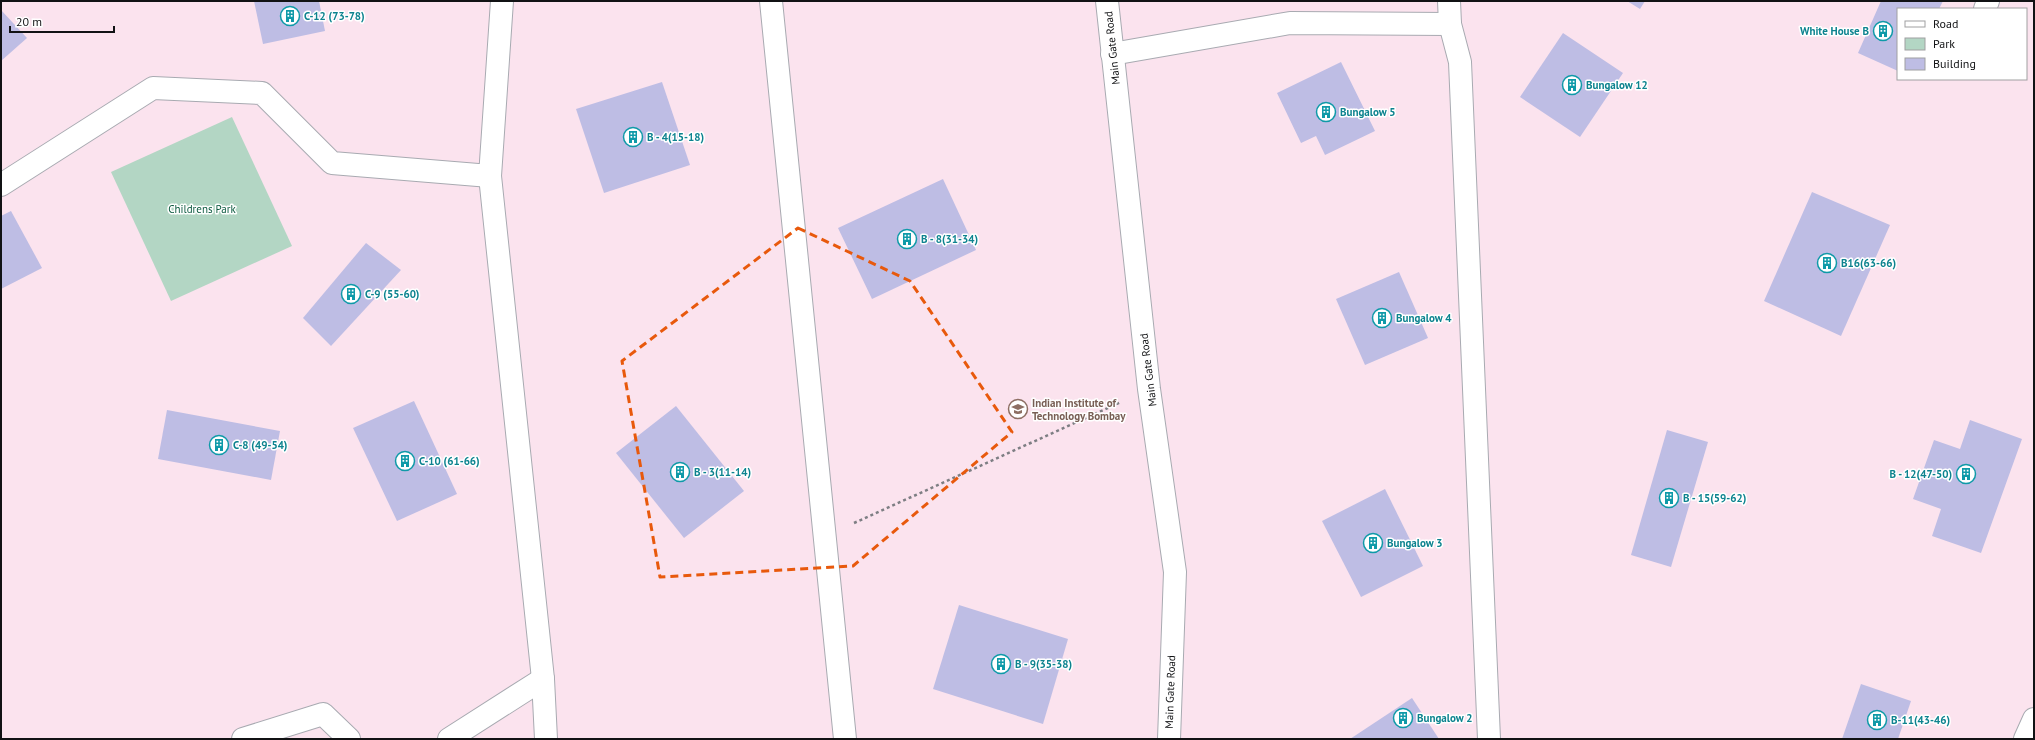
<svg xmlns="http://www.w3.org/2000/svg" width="2035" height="740" font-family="'PT Sans',sans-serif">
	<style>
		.education { fill: #fbe3ee; fill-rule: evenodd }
		.park { fill: #b3d6c4 }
		.building { fill: #bebde4 }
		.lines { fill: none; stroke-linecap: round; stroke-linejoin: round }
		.minor-casing { stroke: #a8aab1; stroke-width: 24 }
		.path { stroke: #7d7e83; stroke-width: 2.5; stroke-dasharray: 3 3; stroke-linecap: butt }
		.minor { stroke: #fff; stroke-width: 22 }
		.marked { fill: none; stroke: #e8590c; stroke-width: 3; stroke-dasharray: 8 5; stroke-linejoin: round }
		.labels { text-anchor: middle; stroke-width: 3; stroke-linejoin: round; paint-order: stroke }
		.culture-label { font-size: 11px; font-weight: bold; fill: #0d838f; stroke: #fff; text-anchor: start }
		.street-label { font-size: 11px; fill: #111214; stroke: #fff }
		.park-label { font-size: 11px; fill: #0c5a3f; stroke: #fff }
		.education-label { font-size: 11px; font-weight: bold; fill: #785e54; stroke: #fff; text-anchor: start }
	</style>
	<rect width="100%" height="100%" fill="#f3f4fc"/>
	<path class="education" d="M1,1H2034V739H1ZM1898,9H2026V79H1898Z"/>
	<polygon class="park" points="232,117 292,246 171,301 111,172"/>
	<g class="building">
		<polygon points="254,1 319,1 325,31 263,44"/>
		<polygon points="1627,1 1645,1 1640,9"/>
		<polygon points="1881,1 1943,1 1939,9 1898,9 1898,71 1858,53"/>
		<polygon points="1,10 27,38 1,61"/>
		<polygon points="1563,33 1623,73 1580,137 1520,97"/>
		<polygon points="1341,62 1375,131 1325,155 1316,136 1301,143 1277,93"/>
		<polygon points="662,82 690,165 604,193 576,109"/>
		<polygon points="943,179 976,250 872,299 838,228"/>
		<polygon points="1812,192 1890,225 1841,336 1764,301"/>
		<polygon points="11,211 42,268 1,289 1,216"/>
		<polygon points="366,243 401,270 331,346 303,318"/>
		<polygon points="1399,272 1428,338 1365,365 1336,299"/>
		<polygon points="414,401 457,494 397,521 353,428"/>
		<polygon points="676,406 744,491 684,538 616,453"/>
		<polygon points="167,410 280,431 271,480 158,459"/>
		<polygon points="1970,420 2022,439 1981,553 1932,536 1941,509 1913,499 1934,440 1960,449"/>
		<polygon points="1667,430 1708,442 1671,567 1631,555"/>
		<polygon points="1385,489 1423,566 1361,597 1322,521"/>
		<polygon points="959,605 1068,639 1043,724 933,689"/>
		<polygon points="1861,684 1911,701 1898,739 1842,739"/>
		<polygon points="1412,698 1439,739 1350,739"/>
	</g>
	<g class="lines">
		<defs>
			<g id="minor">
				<polyline points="771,1 845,739"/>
				<polyline points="1107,1 1149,389 1175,572 1169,739"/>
				<polyline points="1449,1 1450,24 1460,62 1489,739"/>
				<polyline points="1985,9 1988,1"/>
				<polyline points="1112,54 1290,23 1450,24"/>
				<polyline points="490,176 543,679 546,739"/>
				<polyline points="1,185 153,88 262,93 332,163 490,176 502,1"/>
				<polyline points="243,739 323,714 349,739"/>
				<polyline points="449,739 543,679"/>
				<polyline points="2025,739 2034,719"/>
			</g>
		</defs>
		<use href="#minor" class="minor-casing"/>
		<polyline class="path" points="854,523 1121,402"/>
		<use href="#minor" class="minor"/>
	</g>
	<path class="marked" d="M798,228L910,281L1012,432L853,566L660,577L622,361Z"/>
	<defs>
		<symbol id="building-ring" viewBox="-11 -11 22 22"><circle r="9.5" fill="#fff" stroke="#0f9aa8" stroke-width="1.5"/><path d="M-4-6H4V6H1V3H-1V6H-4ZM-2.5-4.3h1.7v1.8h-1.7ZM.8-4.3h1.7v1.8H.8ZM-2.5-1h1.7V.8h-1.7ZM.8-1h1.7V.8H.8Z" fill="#0f9aa8"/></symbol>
		<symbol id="university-ring" viewBox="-11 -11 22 22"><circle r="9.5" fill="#fff" stroke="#8d6e63" stroke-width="1.5"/><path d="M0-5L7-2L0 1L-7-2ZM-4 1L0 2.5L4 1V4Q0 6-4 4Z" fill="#8d6e63"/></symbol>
	</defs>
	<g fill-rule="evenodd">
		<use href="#building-ring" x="279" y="5" width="22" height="22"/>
		<use href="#building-ring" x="1872" y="20" width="22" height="22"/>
		<use href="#building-ring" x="1561" y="74" width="22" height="22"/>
		<use href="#building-ring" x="1315" y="101" width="22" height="22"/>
		<use href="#building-ring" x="622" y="126" width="22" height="22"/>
		<use href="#building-ring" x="896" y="228" width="22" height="22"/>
		<use href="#building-ring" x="1816" y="252" width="22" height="22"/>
		<use href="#building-ring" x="340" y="283" width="22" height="22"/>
		<use href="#building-ring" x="1371" y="307" width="22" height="22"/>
		<use href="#university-ring" x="1007" y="398" width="22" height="22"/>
		<use href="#building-ring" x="208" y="434" width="22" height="22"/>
		<use href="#building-ring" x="394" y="450" width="22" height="22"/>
		<use href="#building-ring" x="669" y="461" width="22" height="22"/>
		<use href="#building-ring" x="1955" y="463" width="22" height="22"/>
		<use href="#building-ring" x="1658" y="487" width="22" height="22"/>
		<use href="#building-ring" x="1362" y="532" width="22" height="22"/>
		<use href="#building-ring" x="990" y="653" width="22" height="22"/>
		<use href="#building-ring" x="1392" y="707" width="22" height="22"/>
		<use href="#building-ring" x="1866" y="709" width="22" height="22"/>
	</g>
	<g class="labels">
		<g class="culture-label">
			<text x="304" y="20">C-12 (73-78)</text>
			<text x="1869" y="35" text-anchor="end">White House B</text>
			<text x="1586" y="89">Bungalow 12</text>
			<text x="1340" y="116">Bungalow 5</text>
			<text x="647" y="141">B - 4(15-18)</text>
			<text x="921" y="243">B - 8(31-34)</text>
			<text x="1841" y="267">B16(63-66)</text>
			<text x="365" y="298">C-9 (55-60)</text>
			<text x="1396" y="322">Bungalow 4</text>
			<text x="233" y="449">C-8 (49-54)</text>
			<text x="419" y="465">C-10 (61-66)</text>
			<text x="694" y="476">B - 3(11-14)</text>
			<text x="1952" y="478" text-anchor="end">B - 12(47-50)</text>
			<text x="1683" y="502">B - 15(59-62)</text>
			<text x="1387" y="547">Bungalow 3</text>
			<text x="1015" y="668">B - 9(35-38)</text>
			<text x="1417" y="722">Bungalow 2</text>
			<text x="1891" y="724">B-11(43-46)</text>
		</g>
		<g class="street-label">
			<text transform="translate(1112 48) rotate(-96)" y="4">Main Gate Road</text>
			<text transform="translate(1148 370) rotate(-97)" y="4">Main Gate Road</text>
			<text transform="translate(1170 692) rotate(-88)" y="4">Main Gate Road</text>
		</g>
		<g class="park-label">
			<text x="202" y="213">Childrens Park</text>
		</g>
		<g class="education-label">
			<text x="1032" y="407">Indian Institute of<tspan x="1032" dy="13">Technology Bombay</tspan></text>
		</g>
	</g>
	<rect width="2035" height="740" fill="none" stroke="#111214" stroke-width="4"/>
	<rect x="1897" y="8" width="130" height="72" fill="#ffffff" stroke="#a0a0a1"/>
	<rect x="1905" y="21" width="20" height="6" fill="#ffffff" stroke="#a0a0a1"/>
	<text x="1933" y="28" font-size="12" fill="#111214">Road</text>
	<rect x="1905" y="38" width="20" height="12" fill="#b3d6c4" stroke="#a0a0a1"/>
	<text x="1933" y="48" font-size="12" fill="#111214">Park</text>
	<rect x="1905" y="58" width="20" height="12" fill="#bebde4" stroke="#a0a0a1"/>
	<text x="1933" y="68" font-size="12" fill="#111214">Building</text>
	<path d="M10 26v6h104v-6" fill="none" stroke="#111214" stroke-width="2"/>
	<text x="16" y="26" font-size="12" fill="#111214" stroke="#ffffff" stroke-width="3" paint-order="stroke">20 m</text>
</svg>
